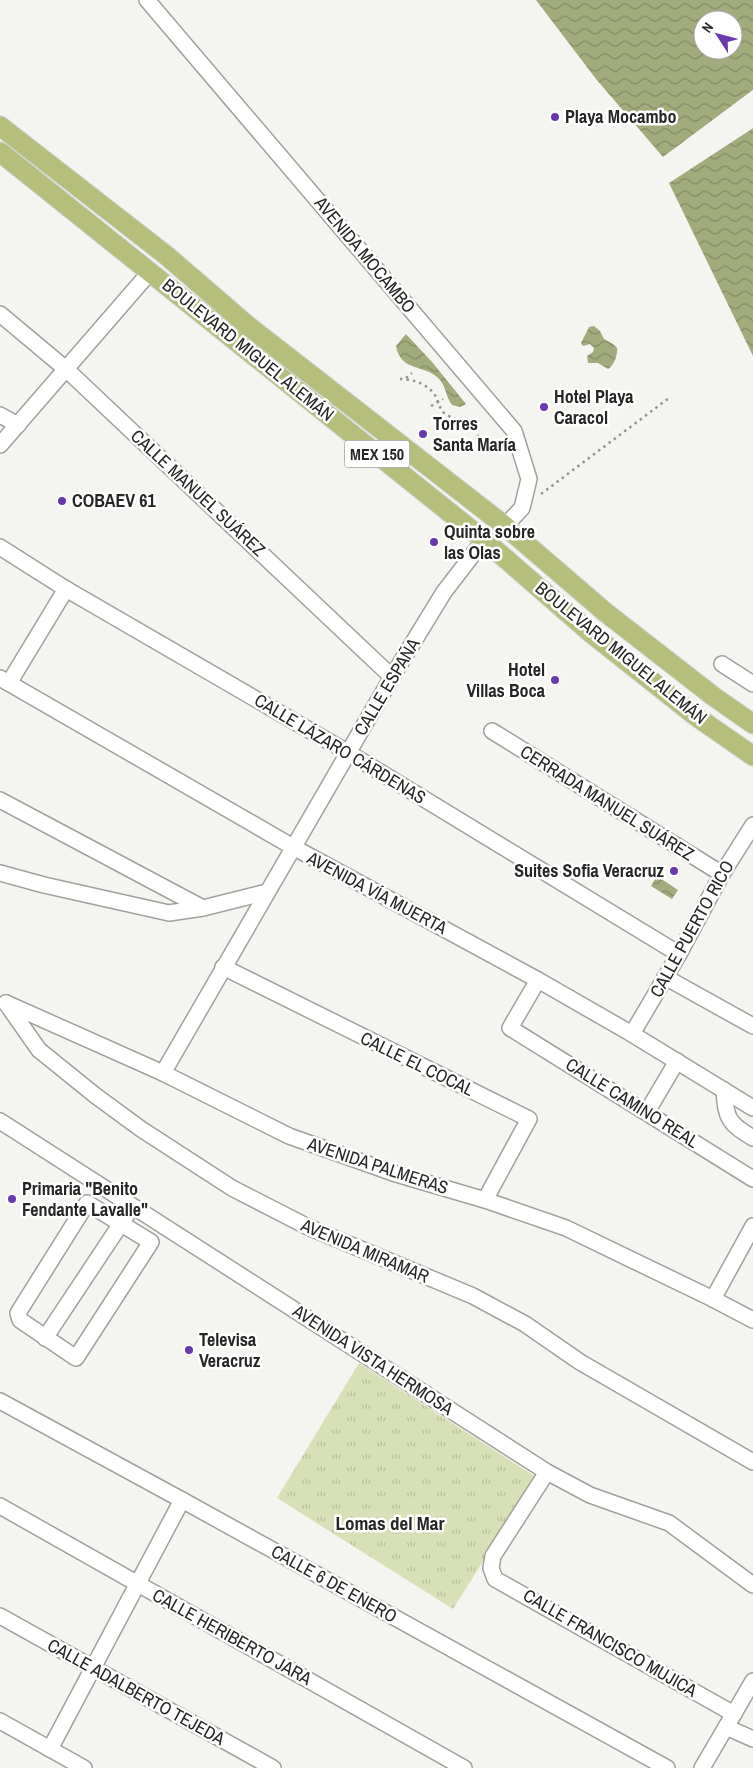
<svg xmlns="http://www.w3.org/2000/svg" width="753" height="1768" font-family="'Archivo Narrow',sans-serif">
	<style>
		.grass { fill: url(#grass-tufts) }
		.water { fill: url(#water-waves); fill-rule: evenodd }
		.pier { fill: #f4f5f0 }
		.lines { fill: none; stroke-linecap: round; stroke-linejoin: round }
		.minor-casing { stroke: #a0a19d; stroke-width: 18 }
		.major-casing { stroke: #cfcfcf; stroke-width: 21 }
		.path { stroke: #939491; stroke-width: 2.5; stroke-dasharray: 2.5 4; stroke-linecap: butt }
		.minor { stroke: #fff; stroke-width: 15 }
		.major { stroke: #b5bf7b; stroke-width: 19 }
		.poi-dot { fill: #6838af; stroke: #fff; stroke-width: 2 }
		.labels { text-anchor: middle; stroke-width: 5; stroke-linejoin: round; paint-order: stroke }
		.shield { fill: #fff; stroke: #676866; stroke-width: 1 }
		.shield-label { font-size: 16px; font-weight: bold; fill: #262725 }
		.poi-label { font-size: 18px; font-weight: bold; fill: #262725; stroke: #fff; text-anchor: start }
		.street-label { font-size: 18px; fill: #262725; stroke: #fff }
		.neighbourhood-label { font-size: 19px; font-weight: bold; fill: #262725; stroke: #fff }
	</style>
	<defs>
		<pattern id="grass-tufts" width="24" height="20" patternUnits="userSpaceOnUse" patternTransform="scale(1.25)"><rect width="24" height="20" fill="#d7e0b6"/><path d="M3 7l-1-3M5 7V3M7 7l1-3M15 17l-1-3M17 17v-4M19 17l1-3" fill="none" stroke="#b8c09c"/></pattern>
		<pattern id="water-waves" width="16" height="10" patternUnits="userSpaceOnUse" patternTransform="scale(1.25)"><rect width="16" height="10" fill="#a1ab7b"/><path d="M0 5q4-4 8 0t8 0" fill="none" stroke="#838b65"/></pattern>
	</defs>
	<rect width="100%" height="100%" fill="#f4f5f0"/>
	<polygon class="grass" points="359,1363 536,1477 453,1609 277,1498"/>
	<g class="water">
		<path d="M536,0H753V90L663,157L596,79ZM703,20H733V50H703Z"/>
		<polygon points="753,128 753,356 669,183"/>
		<path d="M594,326L600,331L604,339L613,344L617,348C618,354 614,366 608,369L598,363H588L587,356L593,352L594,348L590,344L583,346L581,343L589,327Z"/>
		<path d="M406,334L432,362L466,404L460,407L452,405C446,397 446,387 440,380C425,363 401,373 396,346Z"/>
		<polygon points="657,876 678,890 672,899 651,886"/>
	</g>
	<g class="pier">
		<polygon points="753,90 753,93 665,159 661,159"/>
		<polygon points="753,125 753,128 667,184 668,180"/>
	</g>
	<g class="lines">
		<defs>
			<g id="minor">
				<polyline points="147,0 514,431 529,479 522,508 505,526"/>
				<polyline points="0,314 67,370 392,677"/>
				<polyline points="0,415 18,425"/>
				<polyline points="0,445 150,272"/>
				<polyline points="0,547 66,589 347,752 679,954"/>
				<polyline points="722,664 753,684"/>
				<polyline points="0,678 293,847 538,980 632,1034 753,1108"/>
				<polyline points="9,683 66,589"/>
				<polyline points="492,731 722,874"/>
				<polyline points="0,800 203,908"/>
				<polyline points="0,873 44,885 169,913 203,908 267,892"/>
				<polyline points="223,967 529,1119 485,1200"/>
				<polyline points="665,977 753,1026"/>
				<polyline points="538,980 510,1028 753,1179"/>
				<polyline points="6,1003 39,1050 96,1096 141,1129 232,1188 308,1227 473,1296 525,1324 580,1362 753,1462"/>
				<polyline points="6,1003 163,1073 289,1136 393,1173 485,1200 566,1228 713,1299 753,1320"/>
				<polyline points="632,1034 679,954 722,874 753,825"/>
				<polyline points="163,1073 392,677 444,592 484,540"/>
				<path d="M724,1090C726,1119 728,1123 753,1138"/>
				<polyline points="647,1112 677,1061"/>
				<polyline points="0,1121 547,1472 590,1495 669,1523 753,1585"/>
				<polygon points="87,1203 151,1242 76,1358 20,1320 18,1313"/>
				<polyline points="713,1299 753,1226"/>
				<polyline points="45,1338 126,1216"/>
				<polyline points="0,1401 182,1500 667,1768"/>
				<polyline points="547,1472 493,1556 491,1568 495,1579 734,1714"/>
				<polyline points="0,1506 464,1768"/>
				<polyline points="0,1616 273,1768"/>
				<polyline points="0,1721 84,1768"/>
				<polyline points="726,1727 753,1739"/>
				<polyline points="50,1749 182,1500"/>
				<polyline points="702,1768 753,1681"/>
			</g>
			<g id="major">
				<polyline points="0,126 167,256 247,325 505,526 605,612 713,696 753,724"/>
				<polyline points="0,152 484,540 591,633 697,717 753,756"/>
			</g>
		</defs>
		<use href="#minor" class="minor-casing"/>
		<use href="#major" class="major-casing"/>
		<g class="path">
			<polyline points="406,378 412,373"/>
			<path d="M400,379C414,379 431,385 437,399C439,404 440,409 444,413C447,415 451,417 454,419L458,417L461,423L475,430L482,443L488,445L487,451"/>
			<polyline points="431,406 443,399"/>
			<polyline points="541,494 669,398"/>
		</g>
		<use href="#minor" class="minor"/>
		<use href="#major" class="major"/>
	</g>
	<g class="poi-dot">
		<circle cx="555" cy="117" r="5"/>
		<circle cx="544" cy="407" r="5"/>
		<circle cx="423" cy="434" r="5"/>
		<circle cx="62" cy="501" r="5"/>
		<circle cx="434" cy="542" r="5"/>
		<circle cx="555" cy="680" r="5"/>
		<circle cx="674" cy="871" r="5"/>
		<circle cx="12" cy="1199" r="5"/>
		<circle cx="189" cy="1350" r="5"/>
	</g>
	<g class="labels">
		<rect class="shield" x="344.5" y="440.5" width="65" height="27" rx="4"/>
		<g class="shield-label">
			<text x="377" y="460">MEX 150</text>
		</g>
		<g class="poi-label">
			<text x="565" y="123">Playa Mocambo</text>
			<text x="554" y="403">Hotel Playa<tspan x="554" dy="21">Caracol</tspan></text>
			<text x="433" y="430">Torres<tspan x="433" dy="21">Santa María</tspan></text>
			<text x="72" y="507">COBAEV 61</text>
			<text x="444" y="538">Quinta sobre<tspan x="444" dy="21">las Olas</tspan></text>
			<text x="545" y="676" text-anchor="end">Hotel<tspan x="545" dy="21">Villas Boca</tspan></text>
			<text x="664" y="877" text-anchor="end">Suites Sofia Veracruz</text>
			<text x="22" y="1195">Primaria "Benito<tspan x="22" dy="21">Fendante Lavalle"</tspan></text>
			<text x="199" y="1346">Televisa<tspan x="199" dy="21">Veracruz</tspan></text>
		</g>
		<g class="street-label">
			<text transform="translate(365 255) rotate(50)" y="6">AVENIDA MOCAMBO</text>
			<text transform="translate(248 350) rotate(39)" y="6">BOULEVARD MIGUEL ALEMÁN</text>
			<text transform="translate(198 493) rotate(43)" y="6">CALLE MANUEL SUÁREZ</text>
			<text transform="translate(621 653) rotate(39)" y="6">BOULEVARD MIGUEL ALEMÁN</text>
			<text transform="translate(387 687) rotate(-59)" y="6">CALLE ESPAÑA</text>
			<text transform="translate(340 749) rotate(31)" y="6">CALLE LÁZARO CÁRDENAS</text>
			<text transform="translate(607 803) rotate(32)" y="6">CERRADA MANUEL SUÁREZ</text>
			<text transform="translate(377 893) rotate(28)" y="6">AVENIDA VÍA MUERTA</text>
			<text transform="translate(692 929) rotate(-61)" y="6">CALLE PUERTO RICO</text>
			<text transform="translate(417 1064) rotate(26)" y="6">CALLE EL COCAL</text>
			<text transform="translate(632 1103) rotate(32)" y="6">CALLE CAMINO REAL</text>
			<text transform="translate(378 1166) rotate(18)" y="6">AVENIDA PALMERAS</text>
			<text transform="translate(365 1251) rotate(23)" y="6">AVENIDA MIRAMAR</text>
			<text transform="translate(373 1360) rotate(33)" y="6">AVENIDA VISTA HERMOSA</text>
			<text transform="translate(334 1584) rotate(29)" y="6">CALLE 6 DE ENERO</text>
			<text transform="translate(232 1637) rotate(29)" y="6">CALLE HERIBERTO JARA</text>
			<text transform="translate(610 1643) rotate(30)" y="6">CALLE FRANCISCO MUJICA</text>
			<text transform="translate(136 1692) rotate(29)" y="6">CALLE ADALBERTO TEJEDA</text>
		</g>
		<g class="neighbourhood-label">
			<text x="390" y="1530">Lomas del Mar</text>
		</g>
	</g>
	<g transform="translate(718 35) rotate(306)"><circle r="24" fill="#ffffff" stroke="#a8a9a8"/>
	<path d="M0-4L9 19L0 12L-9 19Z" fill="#6838af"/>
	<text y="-8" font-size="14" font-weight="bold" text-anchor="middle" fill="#262725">N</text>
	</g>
</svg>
